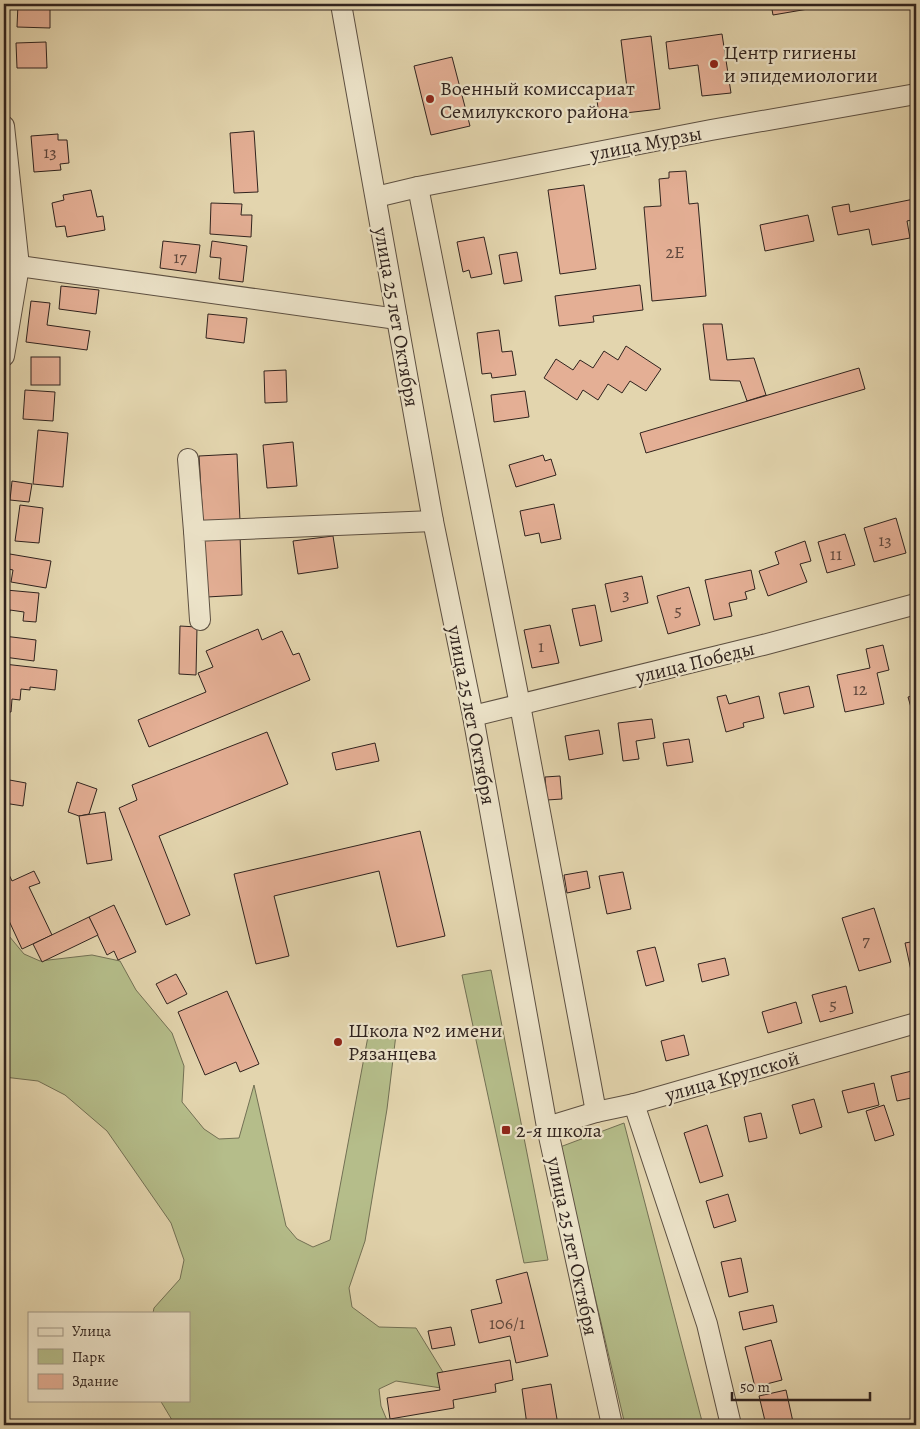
<svg xmlns="http://www.w3.org/2000/svg" width="920" height="1429" font-family="Alegreya,serif">
	<style>
		.green { fill: #b5bd8a; stroke: #727054 }
		.building { fill: #e4af95; stroke: #30231e }
		.lines { fill: none; stroke-linecap: round; stroke-linejoin: round }
		.minor-casing { stroke: #5d5042; stroke-width: 22 }
		.minor { stroke: #ede4ca; stroke-width: 20 }
		.poi-dot { fill: #8f2418; stroke: #ede4ca; stroke-width: 2 }
		.labels { text-anchor: middle; stroke-width: 4.5; stroke-linejoin: round; paint-order: stroke }
		.number-label { font-size: 18px; fill: #5d463c }
		.poi-label { font-size: 20px; fill: #30231e; stroke: #ede4ca; text-anchor: start }
		.street-label { font-size: 20px; fill: #30231e; stroke: #ede4ca }
	</style>
	<rect width="100%" height="100%" fill="#e3d5ae"/>
	<filter id="stains"><feTurbulence type="fractalNoise" baseFrequency=".004" numOctaves="4"/><feColorMatrix values="0 0 0 0 .2 0 0 0 0 .09 0 0 0 0 .02 0 0 0 .5 -.17"/></filter>
	<radialGradient id="worn" r=".72"><stop offset=".6" stop-color="#630" stop-opacity="0"/><stop offset="1" stop-color="#630" stop-opacity=".3"/></radialGradient>
	<g class="green">
		<polygon points="4,930 24,954 40,961 92,955 120,961 136,990 172,1033 184,1066 182,1102 204,1129 219,1139 239,1138 254,1085 286,1226 297,1239 313,1247 330,1240 369,1031 397,1026 387,1109 365,1241 349,1288 352,1307 379,1327 416,1328 454,1390 396,1381 379,1389 381,1406 389,1425 175,1425 160,1400 189,1400 189,1313 153,1313 154,1308 180,1279 184,1260 171,1223 107,1131 65,1095 38,1081 4,1077"/>
		<polygon points="491,970 548,1260 524,1263 462,975"/>
		<polygon points="624,1123 703,1425 625,1425 560,1147"/>
	</g>
	<g class="building">
		<polygon points="18,4 50,4 50,28 17,27"/>
		<polygon points="771,4 807,4 808,9 773,15"/>
		<polygon points="722,34 731,93 702,96 698,65 669,69 666,42"/>
		<polygon points="651,36 660,109 599,116 596,92 627,88 621,40"/>
		<polygon points="46,42 47,68 17,68 16,43"/>
		<polygon points="452,57 470,126 431,135 414,66"/>
		<polygon points="254,131 258,192 234,193 230,133"/>
		<polygon points="58,134 58,140 67,140 69,163 60,164 61,170 34,172 31,136"/>
		<polygon points="686,171 689,204 698,203 706,296 652,301 644,207 661,206 659,179 669,178 669,172"/>
		<polygon points="584,185 596,269 560,274 548,190"/>
		<polygon points="91,190 97,217 103,216 105,230 67,237 65,226 56,227 52,203 64,200 63,195"/>
		<polygon points="916,192 916,219 907,221 910,238 872,245 869,229 838,235 832,207 849,204 850,212 914,199 913,193"/>
		<polygon points="211,203 242,204 241,215 252,215 251,237 210,234"/>
		<polygon points="808,215 814,241 765,251 760,225"/>
		<polygon points="484,237 492,274 471,278 469,270 463,272 457,242"/>
		<polygon points="163,241 200,245 196,273 160,268"/>
		<polygon points="212,241 247,246 243,282 219,279 221,258 210,257"/>
		<polygon points="517,252 522,281 504,284 499,255"/>
		<polygon points="640,285 643,310 593,316 594,322 559,326 555,296"/>
		<polygon points="61,286 99,290 96,314 59,309"/>
		<polygon points="31,301 50,303 47,325 90,331 87,350 26,342"/>
		<polygon points="208,314 247,318 244,343 206,338"/>
		<polygon points="703,324 722,324 727,360 754,358 766,395 747,401 740,381 710,380"/>
		<polygon points="499,330 502,352 512,351 516,375 492,378 491,373 482,374 477,333"/>
		<polygon points="626,346 661,369 646,391 630,381 622,393 608,384 598,400 583,390 577,400 544,378 556,359 573,370 580,360 593,368 604,351 618,360"/>
		<rect x="31" y="357" width="29" height="28"/>
		<polygon points="859,368 865,389 646,453 640,433"/>
		<polygon points="286,370 287,402 265,403 264,371"/>
		<polygon points="25,390 55,392 53,421 23,419"/>
		<polygon points="525,391 529,417 494,422 491,395"/>
		<polygon points="38,430 68,433 63,487 33,484"/>
		<polygon points="293,442 297,486 267,488 263,445"/>
		<polygon points="237,454 240,521 203,523 199,456"/>
		<polygon points="543,455 545,461 551,459 556,475 516,487 509,465"/>
		<polygon points="12,481 32,484 29,502 10,500"/>
		<polygon points="554,504 561,539 541,543 539,533 525,536 520,511"/>
		<polygon points="20,505 43,508 39,543 15,541"/>
		<polygon points="896,518 906,553 874,562 864,528"/>
		<polygon points="845,534 855,565 827,573 818,542"/>
		<polygon points="240,535 242,595 207,597 204,536"/>
		<polygon points="333,536 338,568 298,574 293,541"/>
		<polygon points="805,541 811,561 800,564 807,582 768,596 759,571 779,564 775,552"/>
		<polygon points="4,553 51,561 46,588 11,582 13,570 4,568"/>
		<polygon points="751,570 755,589 745,592 747,599 729,603 732,616 714,620 705,580"/>
		<polygon points="642,576 648,603 611,612 605,584"/>
		<polygon points="689,587 700,625 668,634 657,596"/>
		<polygon points="6,590 39,593 36,622 23,621 24,612 10,610 8,627 4,627 4,607"/>
		<polygon points="595,605 602,641 580,646 572,609"/>
		<polygon points="550,625 559,663 532,668 524,630"/>
		<polygon points="180,626 197,627 196,675 179,674"/>
		<polygon points="258,629 262,640 282,631 293,655 299,653 310,680 149,747 138,720 206,692 198,673 213,667 206,651"/>
		<polygon points="4,636 36,640 34,661 4,657"/>
		<polygon points="883,645 889,670 877,673 884,704 845,712 837,675 870,668 866,649"/>
		<polygon points="4,664 57,670 55,690 30,687 30,690 21,689 20,700 12,699 11,712 4,712"/>
		<polygon points="809,686 814,707 784,714 779,693"/>
		<polygon points="726,695 729,704 759,696 764,718 743,723 744,727 726,732 717,697"/>
		<polygon points="916,695 916,725 908,697"/>
		<polygon points="652,719 655,738 636,741 639,759 623,761 618,723"/>
		<polygon points="599,730 603,754 569,760 565,736"/>
		<polygon points="267,732 288,784 159,836 190,915 166,925 119,808 137,800 132,785"/>
		<polygon points="689,739 693,762 667,766 663,743"/>
		<polygon points="375,743 379,761 336,770 332,753"/>
		<polygon points="560,776 562,799 547,800 545,777"/>
		<polygon points="4,779 26,783 23,806 4,803"/>
		<polygon points="77,782 97,789 89,814 79,816 68,812"/>
		<polygon points="105,812 112,860 87,864 79,816"/>
		<polygon points="420,831 445,936 397,947 379,871 274,896 289,956 256,964 234,874"/>
		<polygon points="4,864 12,881 34,871 40,883 29,887 52,935 22,949 4,910"/>
		<polygon points="587,871 590,888 567,893 564,875"/>
		<polygon points="623,872 631,909 607,914 599,876"/>
		<polygon points="114,905 136,952 118,960 114,951 107,955 89,917"/>
		<polygon points="874,908 891,962 859,971 842,918"/>
		<polygon points="89,917 98,935 42,962 33,944"/>
		<polygon points="916,941 916,979 915,974 912,975 905,943"/>
		<polygon points="655,947 664,981 646,986 637,951"/>
		<polygon points="725,958 729,975 702,982 698,964"/>
		<polygon points="176,974 187,994 167,1004 156,984"/>
		<polygon points="846,986 853,1013 820,1022 812,995"/>
		<polygon points="227,991 259,1064 240,1072 236,1062 205,1075 178,1012"/>
		<polygon points="796,1002 802,1023 768,1033 762,1012"/>
		<polygon points="684,1035 689,1055 666,1061 661,1041"/>
		<polygon points="916,1070 916,1097 897,1101 891,1076"/>
		<polygon points="874,1083 879,1105 848,1113 842,1091"/>
		<polygon points="814,1099 822,1127 800,1134 792,1105"/>
		<polygon points="884,1105 894,1135 875,1141 866,1111"/>
		<polygon points="761,1113 767,1138 749,1142 744,1117"/>
		<polygon points="707,1125 723,1176 700,1183 684,1133"/>
		<polygon points="728,1194 736,1221 714,1228 706,1201"/>
		<polygon points="741,1258 748,1292 729,1297 721,1262"/>
		<polygon points="527,1272 548,1356 516,1363 510,1336 479,1343 471,1310 502,1303 496,1280"/>
		<polygon points="773,1305 777,1322 743,1330 739,1312"/>
		<polygon points="451,1327 455,1345 432,1349 428,1331"/>
		<polygon points="771,1340 782,1380 755,1387 745,1347"/>
		<polygon points="510,1360 513,1380 495,1384 496,1392 453,1400 454,1408 390,1419 387,1398 440,1390 437,1373"/>
		<polygon points="551,1384 558,1425 527,1425 522,1389"/>
		<polygon points="786,1390 793,1422 778,1425 766,1425 759,1396"/>
	</g>
	<g class="lines">
		<defs>
			<g id="minor">
				<polyline points="341,4 433,521 473,716 547,1127 612,1425"/>
				<polyline points="4,126 19,266 4,356"/>
				<polyline points="418,187 520,705 596,1112"/>
				<polyline points="376,197 418,187 711,130 916,94"/>
				<polyline points="19,266 397,319"/>
				<polyline points="188,459 194,531"/>
				<polyline points="200,620 194,531 433,521"/>
				<polyline points="473,716 763,645 916,604"/>
				<polyline points="634,1104 707,1324 731,1425"/>
				<polyline points="547,1127 596,1112 634,1104 916,1023"/>
			</g>
		</defs>
		<use href="#minor" class="minor-casing"/>
		<use href="#minor" class="minor"/>
	</g>
	<g class="poi-dot">
		<circle cx="714" cy="64" r="5"/>
		<circle cx="430" cy="99" r="5"/>
		<circle cx="338" cy="1042" r="5"/>
		<rect x="501" y="1125" width="10" height="10" rx="2.5"/>
	</g>
	<g class="labels">
		<g class="number-label">
			<text x="50" y="158">13</text>
			<text x="675" y="258">2Е</text>
			<text x="180" y="263">17</text>
			<text x="885" y="546">13</text>
			<text x="836" y="560">11</text>
			<text x="626" y="600">3</text>
			<text x="678" y="616">5</text>
			<text x="541" y="652">1</text>
			<text x="860" y="695">12</text>
			<text x="866" y="946">7</text>
			<text x="833" y="1010">5</text>
			<text x="507" y="1329">106/1</text>
		</g>
		<g class="poi-label">
			<text x="724" y="59">Центр гигиены<tspan x="724" dy="23">и эпидемиологии</tspan></text>
			<text x="440" y="95">Военный комиссариат<tspan x="440" dy="23">Семилукского района</tspan></text>
			<text x="348" y="1037">Школа №2 имени<tspan x="348" dy="23">Рязанцева</tspan></text>
			<text x="516" y="1137">2-я школа</text>
		</g>
		<g class="street-label">
			<text transform="translate(646 143) rotate(-11)" y="7">улица Мурзы</text>
			<text transform="translate(397 317) rotate(80)" y="7">улица 25 лет Октября</text>
			<text transform="translate(695 662) rotate(-14)" y="7">улица Победы</text>
			<text transform="translate(472 715) rotate(79)" y="7">улица 25 лет Октября</text>
			<text transform="translate(732 1076) rotate(-16)" y="7">улица Крупской</text>
			<text transform="translate(573 1246) rotate(78)" y="7">улица 25 лет Октября</text>
		</g>
	</g>
	<rect width="920" height="1429" fill="none" stroke="#e3d5ae" stroke-width="20"/>
	<rect x="5" y="5" width="910" height="1419" fill="none" stroke="#30231e" stroke-width="2.5"/>
	<rect x="10" y="10" width="900" height="1409" fill="none" stroke="#30231e"/>
	<rect x="28" y="1312" width="162" height="90" fill="#ede4ca" stroke="#a19785"/>
	<rect x="38" y="1328" width="25" height="8" fill="#ede4ca" stroke="#a19785"/>
	<text x="72" y="1336" font-size="15" fill="#30231e">Улица</text>
	<rect x="38" y="1349" width="25" height="15" fill="#b5bd8a" stroke="#a19785"/>
	<text x="72" y="1362" font-size="15" fill="#30231e">Парк</text>
	<rect x="38" y="1374" width="25" height="15" fill="#e4af95" stroke="#a19785"/>
	<text x="72" y="1386" font-size="15" fill="#30231e">Здание</text>
	<path d="M732 1392v8h138v-8" fill="none" stroke="#30231e" stroke-width="2.5"/>
	<text x="740" y="1392" font-size="15" fill="#30231e" stroke="#ede4ca" stroke-width="4" paint-order="stroke">50 m</text>
	<rect width="100%" height="100%" filter="url(#stains)"/>
	<rect width="100%" height="100%" fill="url(#worn)"/>
</svg>
